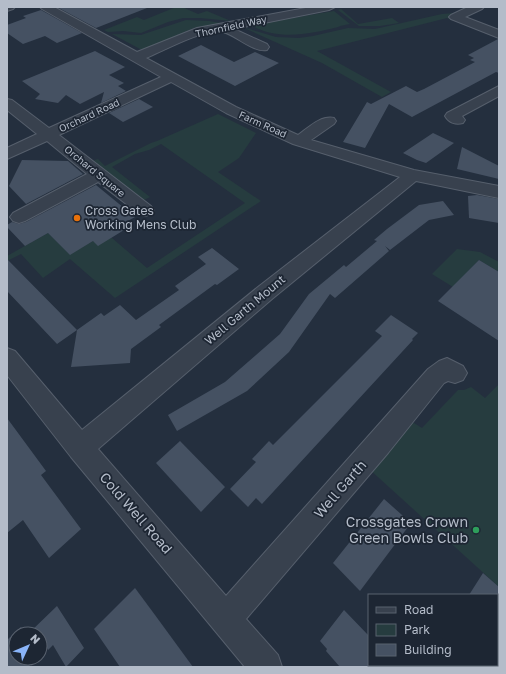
<svg xmlns="http://www.w3.org/2000/svg" width="506" height="674" font-family="'Golos Text',sans-serif">
	<style>
		.green { fill: #263c3f }
		.building { fill: #455162 }
		.lines { fill: none; stroke-linecap: round; stroke-linejoin: round }
		.minor-casing { stroke: #565f6c; stroke-width: 2 }
		.minor { fill: #38414e; fill-rule: evenodd }
		.food-dot { fill: #e8710a; stroke: #1d2633; stroke-width: 1.5 }
		.leisure-dot { fill: #2e9e5b; stroke: #1d2633; stroke-width: 1.5 }
		.labels { text-anchor: middle; stroke-width: 3.5; stroke-linejoin: round; paint-order: stroke }
		.far-street-label { font-size: 10px; fill: #b4bcc9; stroke: #1d2633 }
		.poi-label { font-size: 12px; fill: #b4bcc9; stroke: #1d2633; text-anchor: start }
		.street-label { font-size: 12px; fill: #b4bcc9; stroke: #1d2633 }
		.near-street-label { font-size: 14px; fill: #b4bcc9; stroke: #1d2633 }
		.near-poi-label { font-size: 14px; fill: #b4bcc9; stroke: #1d2633; text-anchor: end }
	</style>
	<rect width="100%" height="100%" fill="#242f3e"/>
	<g class="green">
		<polygon points="176,7 182,7 198,14 207,11 231,21 200,18 183,18 168,22 141,33 123,31 108,32 104,30 137,17 144,20"/>
		<polygon points="341,9 358,24 392,18 399,23 380,26 359,26 338,10"/>
		<path d="M334,11L350,24C346,25 342,25 338,27C310,34 278,41 251,25Z"/>
		<polygon points="454,13 449,16 499,37 499,38 447,18 317,51 391,92 382,97 322,63 242,27 276,37 299,38 313,36 348,28 375,29 442,14"/>
		<polygon points="186,20 209,21 221,23 194,28 146,49 140,49 112,34 141,35"/>
		<polygon points="218,114 256,133 239,158 218,172 261,201 115,298 70,259 43,278 21,254 7,261 7,256 48,233 70,254 93,241 112,238 147,268 245,203 161,144 149,150 135,154 112,167 150,197 144,200 92,161 98,159 105,166 151,143 157,141"/>
		<polygon points="457,249 480,252 499,262 499,306 485,286 499,272 479,260 453,287 432,274"/>
		<polygon points="499,384 499,587 368,468 409,420 422,428 458,390 464,390 471,387 485,398"/>
	</g>
	<g class="building">
		<polygon points="57,7 147,7 147,8 96,28"/>
		<polygon points="41,10 82,33 57,43 45,36 23,44 7,33 7,25 26,18 23,16"/>
		<polygon points="498,39 499,39 499,73 496,72 412,117 389,104 365,148 343,142 367,102 371,104 406,86 417,92 424,89 475,62 470,60 474,58 468,55"/>
		<polygon points="201,45 234,62 255,52 279,63 235,86 178,56"/>
		<polygon points="95,51 125,67 109,75 124,83 118,86 126,91 101,103 104,92 80,104 66,95 58,103 35,99 40,94 22,81"/>
		<polygon points="139,99 153,107 123,122 109,113"/>
		<polygon points="433,133 454,143 426,163 417,160 403,153"/>
		<polygon points="462,147 499,166 499,179 457,169"/>
		<polygon points="22,160 68,161 83,174 26,204 9,186"/>
		<polygon points="96,185 135,217 124,223 129,227 98,246 93,241 70,255 48,233 25,246 7,227 7,225 12,222 19,224 26,222"/>
		<polygon points="477,195 499,199 499,223 469,218 468,196"/>
		<polygon points="443,201 454,215 429,220 390,250 385,246 389,251 335,298 330,294 289,352 247,391 177,431 168,415 225,382 280,334 309,294 344,265 346,267 377,241 374,240 387,229 419,205"/>
		<polygon points="212,248 239,269 217,285 215,284 159,325 161,327 131,349 130,363 71,367 77,330 57,344 7,291 7,259 77,330 101,313 104,316 120,305 136,320 179,290 175,286 206,264 198,257"/>
		<polygon points="479,260 499,272 499,341 438,301"/>
		<polygon points="391,315 418,333 412,339 413,340 262,504 256,498 248,507 230,489 256,462 252,459 269,441 273,445 382,336 375,331"/>
		<polygon points="7,418 46,471 41,475 81,529 49,558 23,520 7,533"/>
		<polygon points="180,441 225,487 201,512 156,463"/>
		<polygon points="384,499 411,523 360,591 333,563"/>
		<polygon points="483,573 499,587 499,595 469,595"/>
		<polygon points="135,588 155,615 193,667 120,667 94,629"/>
		<polygon points="57,606 84,648 66,667 53,645 48,650 47,648 40,655 40,634 28,634"/>
		<polygon points="344,610 369,636 369,667 340,667 326,651 327,649 320,641"/>
		<polygon points="21,627 25,634 16,634 16,658 37,658 28,667 7,667 7,640"/>
	</g>
	<g class="lines">
		<defs>
			<g id="minor">
				<polygon points="7,7 15,7 13,9 7,11"/>
				<path d="M40,7H54L137,52L197,28L311,7H335L329,10L234,29L267,44L269,47L267,50C252,53 233,32 219,31C200,31 165,50 146,58L236,107L298,135C308,128 321,115 334,118L336,121L334,124L311,140L414,170L499,186V198L416,181L272,299L98,449L226,596L428,369L439,361L447,358L463,366L467,373L463,380L455,383L448,381L444,383L388,453L246,619L278,655L282,667H245L71,457L7,375V348L15,351L82,430L258,287L400,177L293,144L226,113L171,82L59,135L151,206L154,210L151,214L145,216L139,214L98,182L25,221L19,223L13,221L10,217L13,213L87,174L47,141L7,159V148L37,134L7,110V99L12,100L49,128L161,77L42,9Z"/>
				<polygon points="468,7 484,7 482,9 465,17 499,30 499,38 451,19 449,17 451,15"/>
				<path d="M499,86V96L462,116L465,120L463,123C456,125 449,123 445,116L447,113Z"/>
			</g>
		</defs>
		<use href="#minor" class="minor-casing"/>
		<use href="#minor" class="minor"/>
	</g>
	<circle class="food-dot" cx="77" cy="218" r="4"/>
	<circle class="leisure-dot" cx="476" cy="530" r="4"/>
	<g class="labels">
		<g class="far-street-label">
			<text transform="translate(231 26) rotate(-12)" y="4">Thornfield Way</text>
			<text transform="translate(89 115) rotate(-25)" y="4">Orchard Road</text>
			<text transform="translate(263 124) rotate(24)" y="4">Farm Road</text>
			<text transform="translate(95 171) rotate(39)" y="4">Orchard Square</text>
		</g>
		<g class="poi-label">
			<text x="85" y="215">Cross Gates<tspan x="85" dy="14">Working Mens Club</tspan></text>
		</g>
		<g class="street-label">
			<text transform="translate(245 310) rotate(-40)" y="4">Well Garth Mount</text>
		</g>
		<g class="near-street-label">
			<text transform="translate(340 489) rotate(-49)" y="5">Well Garth</text>
			<text transform="translate(136 513) rotate(49)" y="5">Cold Well Road</text>
		</g>
		<g class="near-poi-label">
			<text x="468" y="527">Crossgates Crown<tspan x="468" dy="16">Green Bowls Club</tspan></text>
		</g>
	</g>
	<rect width="506" height="674" fill="none" stroke="#b4bcc9" stroke-width="16"/>
	<rect x="368" y="594" width="130" height="72" fill="#1d2633" stroke="#59626f"/>
	<rect x="376" y="607" width="20" height="6" fill="#38414e" stroke="#59626f"/>
	<text x="404" y="614" font-size="12" fill="#b4bcc9">Road</text>
	<rect x="376" y="624" width="20" height="12" fill="#263c3f" stroke="#59626f"/>
	<text x="404" y="634" font-size="12" fill="#b4bcc9">Park</text>
	<rect x="376" y="644" width="20" height="12" fill="#455162" stroke="#59626f"/>
	<text x="404" y="654" font-size="12" fill="#b4bcc9">Building</text>
	<g transform="translate(28 646) rotate(46)"><circle r="19" fill="#1d2633" stroke="#59626f"/>
	<path d="M0-3L7 15L0 10L-7 15Z" fill="#8ab4f8"/>
	<text y="-6" font-size="11" font-weight="bold" text-anchor="middle" fill="#b4bcc9">N</text>
	</g>
</svg>
